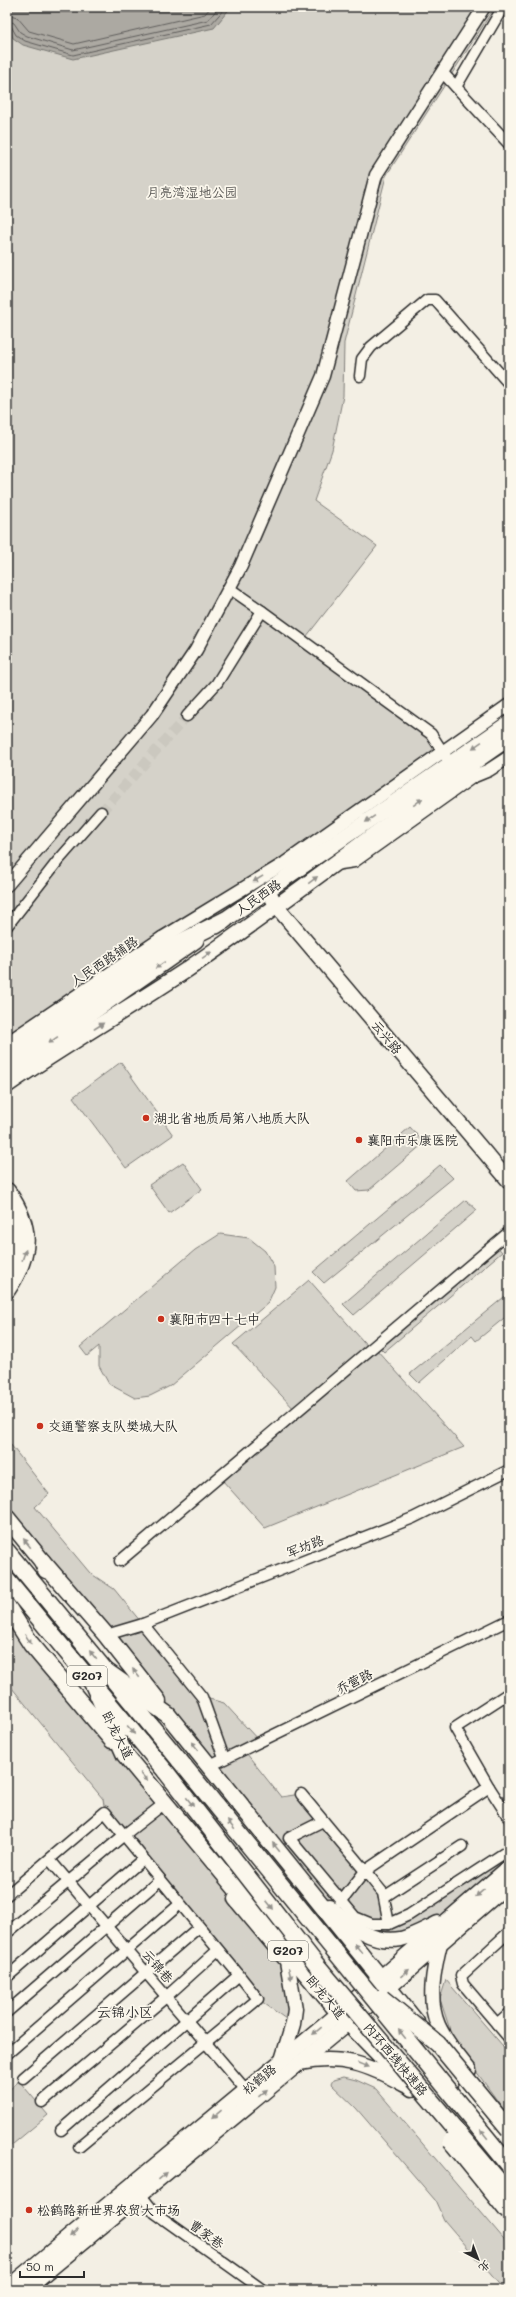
<svg xmlns="http://www.w3.org/2000/svg" width="516" height="2297" font-family="Mali,'LXGW WenKai TC',sans-serif">
	<style>
		.green { fill: #d5d2c9; stroke: #807e7a }
		.water { fill: #aca9a2; stroke: #787772 }
		.lines { fill: none; stroke-linecap: round; stroke-linejoin: round }
		.shore { stroke: #5f5d5b; stroke-width: 1 }
		.minor-tunnel { stroke: #cbc8bf; stroke-width: 10; stroke-dasharray: 10 5; stroke-linecap: butt }
		.minor-casing { stroke: #2b2b2b; stroke-width: 13 }
		.tertiary-casing { stroke: #2b2b2b; stroke-width: 15 }
		.secondary-casing { stroke: #2b2b2b; stroke-width: 17 }
		.primary-casing { stroke: #2b2b2b; stroke-width: 18 }
		.trunk-casing { stroke: #2b2b2b; stroke-width: 19 }
		.minor { stroke: #fbf7ec; stroke-width: 10 }
		.tertiary { stroke: #fbf7ec; stroke-width: 12 }
		.secondary { stroke: #fbf7ec; stroke-width: 14 }
		.primary { stroke: #fbf7ec; stroke-width: 15 }
		.trunk { stroke: #fbf7ec; stroke-width: 16 }
		.trunk-bridge-casing { stroke: #2b2b2b; stroke-width: 19; stroke-linecap: butt }
		.trunk-bridge { stroke: #fbf7ec; stroke-width: 16 }
		.oneway { fill: #93918c }
		.poi-dot { fill: #c8321e; stroke: #fbf7ec; stroke-width: 1.5 }
		.labels { text-anchor: middle; stroke-width: 3.5; stroke-linejoin: round; paint-order: stroke }
		.shield { fill: #fbf7ec; stroke: #696865; stroke-width: 1 }
		.shield-label { font-size: 12px; font-weight: bold; fill: #2b2b2b }
		.park-label { font-size: 13px; fill: #565552; stroke: #fbf7ec }
		.street-label { font-size: 13px; fill: #2b2b2b; stroke: #fbf7ec }
		.poi-label { font-size: 13px; fill: #2b2b2b; stroke: #fbf7ec; text-anchor: start }
		.neighbourhood-label { font-size: 14px; fill: #2b2b2b; stroke: #fbf7ec }
	</style>
	<rect width="100%" height="100%" fill="#f3efe4"/>
	<filter id="ink" filterUnits="userSpaceOnUse"><feTurbulence type="fractalNoise" baseFrequency=".025" numOctaves="2"/><feDisplacementMap in="SourceGraphic" scale="8" xChannelSelector="R" yChannelSelector="G"/><feConvolveMatrix kernelMatrix="1 2 1 2 8 2 1 2 1" color-interpolation-filters="sRGB"/></filter>
	<g filter="url(#ink)">
		<g class="green">
			<polygon points="7,7 495,7 386,176 344,343 343,396 332,450 314,501 377,546 303,641 431,734 442,751 7,1043"/>
			<polygon points="121,1062 173,1135 126,1168 73,1097"/>
			<polygon points="410,1127 424,1143 369,1190 356,1191 348,1181"/>
			<polygon points="183,1162 202,1189 169,1213 149,1185"/>
			<polygon points="440,1165 453,1178 324,1283 313,1272"/>
			<polygon points="466,1200 477,1210 354,1315 343,1304"/>
			<polygon points="220,1234 249,1238 265,1251 274,1267 275,1287 268,1303 170,1386 150,1396 135,1398 109,1384 99,1366 99,1346 87,1356 80,1347 195,1250"/>
			<polygon points="495,1244 502,1252 384,1352 376,1344"/>
			<polygon points="309,1280 370,1349 296,1411 233,1344"/>
			<polygon points="509,1293 509,1314 476,1341 472,1336 419,1383 410,1374"/>
			<polygon points="376,1349 464,1447 265,1528 222,1480"/>
			<polygon points="7,1440 49,1494 35,1507 90,1573 114,1589 202,1697 224,1703 259,1741 243,1749 281,1797 301,1794 384,1897 396,1921 509,1850 509,1867 453,1916 402,1939 375,1939 338,1916 7,1518"/>
			<polygon points="7,1606 287,1961 293,2024 258,1999 105,1812 103,1799 7,1682"/>
			<polygon points="446,1980 509,2053 509,2117 453,2039 440,1999"/>
			<polygon points="344,2077 356,2080 376,2089 509,2245 509,2290 504,2290 444,2220 435,2200 356,2108 331,2084 333,2080"/>
			<polygon points="19,2081 48,2115 7,2149 7,2092"/>
		</g>
		<polygon class="water" points="7,7 231,7 214,28 73,59 23,45 13,38 7,26"/>
		<g class="lines">
			<g class="shore">
				<polyline points="7,14 17,17 29,31 74,44 205,14 211,7"/>
				<polyline points="7,20 14,23 20,32 27,36 73,50 208,20 219,7"/>
				<polyline points="7,25 11,26 16,35 25,41 73,55 211,24 226,7"/>
			</g>
			<polyline class="minor-tunnel" points="101,812 187,716"/>
			<defs>
				<g id="minor">
					<polyline points="442,72 509,144"/>
					<polyline points="456,87 503,7"/>
					<polyline points="360,376 362,359 371,347 427,300 435,300 509,384"/>
					<polyline points="229,588 262,611"/>
					<polyline points="187,716 217,683 262,611 431,734 446,757"/>
					<polyline points="7,926 57,862 101,812"/>
					<polyline points="120,1561 509,1232"/>
					<polyline points="143,1624 202,1697 224,1758"/>
					<polyline points="106,1635 143,1624 413,1518 509,1470"/>
					<polyline points="210,1766 509,1620"/>
					<polyline points="489,1787 455,1728 509,1693"/>
					<polyline points="301,1794 365,1871 489,1787 509,1818"/>
					<polyline points="323,1821 289,1838 355,1917 372,1924 389,1924"/>
					<polyline points="50,1860 246,2090"/>
					<polyline points="7,1895 105,1812 239,1975 61,2130"/>
					<polyline points="384,1897 462,1846"/>
					<polyline points="341,1902 365,1871 383,1893 389,1924 409,1915 509,1850"/>
					<polyline points="509,1932 461,1976 463,1984 497,2024 509,2013"/>
					<polyline points="7,1933 124,1835 165,1803"/>
					<polyline points="7,1977 143,1859"/>
					<polyline points="7,2012 160,1880"/>
					<polyline points="497,2024 509,2038"/>
					<polyline points="8,2053 180,1904"/>
					<polyline points="23,2078 199,1927"/>
					<polyline points="42,2102 166,1997 218,1950"/>
					<polyline points="79,2147 258,1999 239,1975"/>
					<polyline points="140,2194 155,2213 263,2290"/>
				</g>
				<g id="tertiary">
					<polyline points="334,864 354,861 472,777 489,770 509,757"/>
					<polyline points="7,885 152,715 196,650 241,566 323,376 376,175 484,7"/>
					<polyline points="162,938 285,863 509,705"/>
					<polyline points="7,1043 162,938 168,936"/>
				</g>
				<g id="secondary">
					<polyline points="268,890 277,907 509,1181"/>
					<polyline points="235,1899 287,1961 295,2009 293,2024 282,2060"/>
					<path d="M329,1906C349,1926 372,1944 401,1939C413,1936 427,1928 438,1923"/>
					<path d="M440,1943C434,1968 427,2000 438,2025C445,2041 458,2056 469,2070"/>
					<path d="M300,2063C341,2054 369,2065 405,2085"/>
					<polyline points="7,2288 339,2013 509,1867"/>
					<polyline points="25,2290 348,2023 509,1884"/>
				</g>
				<g id="primary">
					<polyline points="216,926 509,723"/>
					<polyline points="7,1072 196,940"/>
					<path d="M7,1085C65,1045 126,1010 185,971C295,896 399,813 509,738"/>
				</g>
				<g id="trunk">
					<polyline points="7,1055 141,962 225,920"/>
					<path d="M7,1191C33,1228 31,1254 7,1290"/>
					<path d="M7,1219C12,1236 12,1248 7,1264"/>
					<polyline points="7,1518 42,1561 46,1570"/>
					<polyline points="7,1551 180,1761"/>
					<polyline points="42,1561 106,1635 158,1701"/>
					<polyline points="7,1580 166,1772"/>
					<polyline points="7,1606 31,1644 112,1740"/>
					<polyline points="106,1671 168,1715 416,2022"/>
					<polyline points="92,1682 125,1755 339,2013 412,2088"/>
					<polyline points="466,2088 509,2146"/>
				</g>
			</defs>
			<use href="#minor" class="minor-casing"/>
			<use href="#tertiary" class="tertiary-casing"/>
			<use href="#secondary" class="secondary-casing"/>
			<use href="#primary" class="primary-casing"/>
			<use href="#trunk" class="trunk-casing"/>
			<use href="#minor" class="minor"/>
			<use href="#tertiary" class="tertiary"/>
			<use href="#secondary" class="secondary"/>
			<use href="#primary" class="primary"/>
			<use href="#trunk" class="trunk"/>
			<defs>
				<g id="trunk-bridge">
					<polyline points="180,1761 509,2165"/>
					<polyline points="166,1772 315,1963 509,2193"/>
					<polyline points="382,1998 438,2044 509,2130"/>
					<polyline points="451,2141 509,2213"/>
				</g>
			</defs>
			<use href="#trunk-bridge" class="trunk-bridge-casing"/>
			<use href="#trunk-bridge" class="trunk-bridge"/>
		</g>
		<defs><path id="oneway-solid" d="M-6-.8H1V-3.2L6.5 0L1 3.2V.8H-6Z"/></defs>
		<g class="oneway">
			<use href="#oneway-solid" transform="translate(477 745) rotate(145)"/>
			<use href="#oneway-solid" transform="translate(418 802) rotate(-37)"/>
			<use href="#oneway-solid" transform="translate(370 819) rotate(145)"/>
			<use href="#oneway-solid" transform="translate(258 879) rotate(149)"/>
			<use href="#oneway-solid" transform="translate(313 880) rotate(-37)"/>
			<use href="#oneway-solid" transform="translate(207 955) rotate(-35)"/>
			<use href="#oneway-solid" transform="translate(160 965) rotate(145)"/>
			<use href="#oneway-solid" transform="translate(99 1026) rotate(-33)"/>
			<use href="#oneway-solid" transform="translate(53 1040) rotate(145)"/>
			<use href="#oneway-solid" transform="translate(24 1255) rotate(-71)"/>
			<use href="#oneway-solid" transform="translate(27 1543) rotate(-129)"/>
			<use href="#oneway-solid" transform="translate(28 1639) rotate(57)"/>
			<use href="#oneway-solid" transform="translate(93 1655) rotate(-129)"/>
			<use href="#oneway-solid" transform="translate(136 1673) rotate(-128)"/>
			<use href="#oneway-solid" transform="translate(131 1730) rotate(50)"/>
			<use href="#oneway-solid" transform="translate(195 1746) rotate(-129)"/>
			<use href="#oneway-solid" transform="translate(144 1777) rotate(50)"/>
			<use href="#oneway-solid" transform="translate(190 1802) rotate(52)"/>
			<use href="#oneway-solid" transform="translate(231 1825) rotate(-129)"/>
			<use href="#oneway-solid" transform="translate(276 1847) rotate(-129)"/>
			<use href="#oneway-solid" transform="translate(480 1893) rotate(139)"/>
			<use href="#oneway-solid" transform="translate(270 1905) rotate(52)"/>
			<use href="#oneway-solid" transform="translate(358 1948) rotate(-129)"/>
			<use href="#oneway-solid" transform="translate(405 1973) rotate(-40)"/>
			<use href="#oneway-solid" transform="translate(290 1974) rotate(77)"/>
			<use href="#oneway-solid" transform="translate(317 2031) rotate(141)"/>
			<use href="#oneway-solid" transform="translate(402 2034) rotate(-129)"/>
			<use href="#oneway-solid" transform="translate(363 2065) rotate(22)"/>
			<use href="#oneway-solid" transform="translate(263 2093) rotate(-40)"/>
			<use href="#oneway-solid" transform="translate(217 2114) rotate(140)"/>
			<use href="#oneway-solid" transform="translate(484 2134) rotate(-129)"/>
			<use href="#oneway-solid" transform="translate(163 2176) rotate(-40)"/>
			<use href="#oneway-solid" transform="translate(74 2233) rotate(140)"/>
		</g>
	</g>
	<g class="poi-dot">
		<circle cx="146" cy="1118" r="4"/>
		<circle cx="359" cy="1140" r="4"/>
		<circle cx="161" cy="1319" r="4"/>
		<circle cx="40" cy="1426" r="4"/>
		<circle cx="29" cy="2210" r="4"/>
	</g>
	<g class="labels">
		<g class="shield">
			<rect x="67" y="1666" width="40" height="20" rx="3"/>
			<rect x="268" y="1941" width="40" height="20" rx="3"/>
		</g>
		<g class="shield-label">
			<text x="87" y="1680">G207</text>
			<text x="288" y="1955">G207</text>
		</g>
		<g class="park-label">
			<text x="192" y="197">月亮湾湿地公园</text>
		</g>
		<g class="street-label">
			<text transform="translate(258 897) rotate(-35)" y="5">人民西路</text>
			<text transform="translate(104 961) rotate(-34)" y="5">人民西路辅路</text>
			<text transform="translate(387 1037) rotate(50)" y="5">云兴路</text>
			<text transform="translate(305 1546) rotate(-21)" y="5">军坊路</text>
			<text transform="translate(354 1681) rotate(-26)" y="5">乔营路</text>
			<text transform="translate(118 1735) rotate(63)" y="5">卧龙大道</text>
			<text transform="translate(158 1966) rotate(49)" y="5">云锦巷</text>
			<text transform="translate(326 1997) rotate(50)" y="5">卧龙大道</text>
			<text transform="translate(396 2059) rotate(50)" y="5">内环西线快速路</text>
			<text transform="translate(259 2079) rotate(-40)" y="5">松鹤路</text>
			<text transform="translate(207 2234) rotate(36)" y="5">曹家巷</text>
		</g>
		<g class="poi-label">
			<text x="154" y="1123">湖北省地质局第八地质大队</text>
			<text x="367" y="1145">襄阳市乐康医院</text>
			<text x="169" y="1324">襄阳市四十七中</text>
			<text x="48" y="1431">交通警察支队樊城大队</text>
			<text x="37" y="2215">松鹤路新世界农贸大市场</text>
		</g>
		<g class="neighbourhood-label">
			<text x="125" y="2017">云锦小区</text>
		</g>
	</g>
	<rect width="516" height="2297" fill="none" stroke="#fbf7ec" stroke-width="24"/>
	<rect x="12" y="12" width="492" height="2273" fill="none" stroke="#2b2b2b" stroke-width="1.5" filter="url(#ink)"/>
	<g transform="translate(478 2259) rotate(138)" stroke="#fbf7ec" stroke-width="3" paint-order="stroke">
	<path d="M0-3L7 15L0 10L-7 15Z" fill="#2b2b2b"/>
	<text y="-6" font-size="11" font-weight="bold" text-anchor="middle" fill="#2b2b2b">北</text>
	</g>
	<path d="M20 2271v6h64v-6" fill="none" stroke="#2b2b2b" stroke-width="2"/>
	<text x="26" y="2271" font-size="12" fill="#2b2b2b" stroke="#fbf7ec" stroke-width="3" paint-order="stroke">50 m</text>
</svg>
